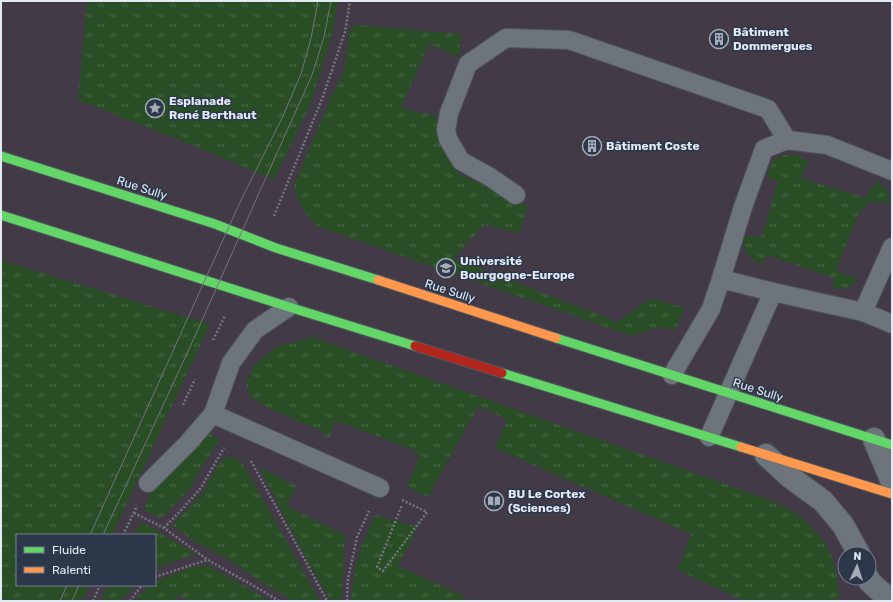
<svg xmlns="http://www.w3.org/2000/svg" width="893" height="602" font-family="Rubik,sans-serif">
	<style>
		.education { fill: #433a47; fill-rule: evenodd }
		.grass { fill: url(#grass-tufts) }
		.forest { fill: url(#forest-crowns) }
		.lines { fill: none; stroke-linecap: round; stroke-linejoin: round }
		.lane-casing { stroke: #50565f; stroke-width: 20 }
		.street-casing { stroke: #50565f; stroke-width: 24 }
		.fast-casing { stroke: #50565f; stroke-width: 11 }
		.slow-casing { stroke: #50565f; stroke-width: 11 }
		.jam-casing { stroke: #50565f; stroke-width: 11 }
		.path { stroke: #72767e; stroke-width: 2.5; stroke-dasharray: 2 2; stroke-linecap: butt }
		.lane { stroke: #6e747c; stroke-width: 18 }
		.street { stroke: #6e747c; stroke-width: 22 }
		.fast { stroke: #63d668; stroke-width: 9 }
		.slow { stroke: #ff974d; stroke-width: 9 }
		.jam { stroke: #b3261e; stroke-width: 9 }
		.tram { stroke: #6f747c; stroke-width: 1 }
		.labels { text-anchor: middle; stroke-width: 3; stroke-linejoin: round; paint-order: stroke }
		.poi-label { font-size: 12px; font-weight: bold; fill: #e3eaf6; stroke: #2c374a; text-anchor: start }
		.street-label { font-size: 12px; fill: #e3eaf6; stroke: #2c374a }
	</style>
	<defs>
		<pattern id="grass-tufts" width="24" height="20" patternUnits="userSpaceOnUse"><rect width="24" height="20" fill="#294e26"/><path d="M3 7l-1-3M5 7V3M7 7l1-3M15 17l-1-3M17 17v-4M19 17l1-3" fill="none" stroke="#486846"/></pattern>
		<pattern id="forest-crowns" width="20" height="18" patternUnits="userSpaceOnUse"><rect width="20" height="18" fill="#294e26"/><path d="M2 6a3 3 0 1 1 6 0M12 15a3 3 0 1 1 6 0" fill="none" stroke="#486846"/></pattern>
	</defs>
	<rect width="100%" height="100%" fill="#333943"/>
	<path class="education" d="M1,1H892V601H1ZM17,535H155V585H17ZM845,554H869V578H845Z"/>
	<g class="grass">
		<polygon points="87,1 338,1 332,34 311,103 274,180 197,147 78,100"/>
		<polygon points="355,25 461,34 459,57 429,44 401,108 437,116 437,138 444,152 461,175 528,206 519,233 484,225 454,258 617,322 651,298 684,308 676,330 660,327 632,336 316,226 307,215 299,203 294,186 331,97 345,70 349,32"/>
		<path d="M784,155H797L808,161L801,178L865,198L877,181L887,189L890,203L869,202L858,215L836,271L858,279L849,287L833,289L834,278L767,255L761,265C749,256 743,254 743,237L762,236L778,181L766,177L773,160Z"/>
		<polygon points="10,263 210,324 112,535 17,535 17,585 89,585 82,601 1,601 1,284"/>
		<path d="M309,336L745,491C759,496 773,501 785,507C803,517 822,534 830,553C836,568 838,585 840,601H745L678,570L691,534L495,448L507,419L478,406L428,497L407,487L420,455L406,447L335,421L329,439L323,432L266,407L250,396L246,383L255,364L278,346L307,339Z"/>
		<polygon points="208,431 219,441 200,469 190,489 161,518 144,510 150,492 192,453"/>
		<polygon points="231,457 238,459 243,464 320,601 293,601 260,581 228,559 195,542 172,525 203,493 215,470 224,458"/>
		<polygon points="259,467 297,486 286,506 345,535 342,588 342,601 331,601 312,569"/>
		<polygon points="375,515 418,527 398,566 466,597 464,601 351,601 351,597 355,569 361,548"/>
		<polygon points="142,522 196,554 155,568 155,535 133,535"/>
		<polygon points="207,565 271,601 191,601 178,595 176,601 135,601 138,596 151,585 155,585 155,582 189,568"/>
		<polygon points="108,585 135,585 120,601 101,601"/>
	</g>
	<polygon class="forest" points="1,260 10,263 1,284"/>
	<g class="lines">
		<defs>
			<g id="lane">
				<polyline points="516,195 490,177 461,161 448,139 446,130 449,113 468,64 506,38 569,40 768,109 787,140"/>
				<polyline points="721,279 743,207 764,149 787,140 827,145 892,171"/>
				<polyline points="863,312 892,247"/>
				<polyline points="672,375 711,309 721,279 773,292 863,312 892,324"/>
				<polyline points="213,414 380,488"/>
				<polyline points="709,437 773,292"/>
				<polyline points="148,483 188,443 213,414 231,363 255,330 289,307"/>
			</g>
			<g id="street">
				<polyline points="874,439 892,482"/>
				<polyline points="766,455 790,477 823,501 843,525 859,554"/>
				<polyline points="868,578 870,582 890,600"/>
			</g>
			<g id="fast">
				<polyline points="1,156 215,224 276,248 378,280"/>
				<polyline points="1,215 289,307 415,346"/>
				<polyline points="556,338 892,445"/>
				<polyline points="502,373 741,447"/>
			</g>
			<g id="slow">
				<polyline points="378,280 556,338"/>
				<polyline points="741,447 892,494"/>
			</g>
			<polyline id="jam" points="415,346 502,373"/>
		</defs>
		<use href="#lane" class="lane-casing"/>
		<use href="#street" class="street-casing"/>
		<use href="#fast" class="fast-casing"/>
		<use href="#slow" class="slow-casing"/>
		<use href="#jam" class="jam-casing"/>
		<g class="path">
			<polyline points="274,216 322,99 345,32 350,1"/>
			<polyline points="213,340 225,316"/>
			<polyline points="183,405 195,379"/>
			<polyline points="251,461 327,601"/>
			<polyline points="402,500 427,512 383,571 377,567 402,505"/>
			<polyline points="134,513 164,528 208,560 261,590 279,601"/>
			<polyline points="164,528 184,507 200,489 224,448"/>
			<polyline points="123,535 137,506"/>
			<polyline points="155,577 207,560"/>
			<polyline points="93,601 100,585"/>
			<polyline points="130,601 142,585"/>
			<polyline points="347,601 348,579 357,537 369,511"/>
		</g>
		<use href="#lane" class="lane"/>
		<use href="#street" class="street"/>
		<use href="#fast" class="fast"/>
		<use href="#slow" class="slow"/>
		<use href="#jam" class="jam"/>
		<g class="tram">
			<polyline points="90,535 241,200 282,118 301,74 311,38 318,1"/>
			<polyline points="103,535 190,347 312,75 324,37 331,1"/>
			<polyline points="60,601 67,585"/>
			<polyline points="72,601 79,585"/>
		</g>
	</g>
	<defs>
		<symbol id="building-ring" viewBox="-11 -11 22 22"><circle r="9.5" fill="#2c374a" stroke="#a5acb7" stroke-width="1.5"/><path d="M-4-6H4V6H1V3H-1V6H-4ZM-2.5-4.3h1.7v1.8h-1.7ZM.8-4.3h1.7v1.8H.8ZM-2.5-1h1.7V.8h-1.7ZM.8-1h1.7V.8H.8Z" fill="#a5acb7"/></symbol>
		<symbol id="sight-ring" viewBox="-11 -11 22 22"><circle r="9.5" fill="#2c374a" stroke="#a5acb7" stroke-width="1.5"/><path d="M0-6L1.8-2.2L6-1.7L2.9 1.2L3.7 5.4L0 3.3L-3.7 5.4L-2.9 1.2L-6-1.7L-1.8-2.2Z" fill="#a5acb7"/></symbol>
		<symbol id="university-ring" viewBox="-11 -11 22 22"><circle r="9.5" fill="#2c374a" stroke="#a5acb7" stroke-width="1.5"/><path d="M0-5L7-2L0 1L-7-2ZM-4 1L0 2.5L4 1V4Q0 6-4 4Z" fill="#a5acb7"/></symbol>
		<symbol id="library-ring" viewBox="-11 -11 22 22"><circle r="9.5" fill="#2c374a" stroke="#a5acb7" stroke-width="1.5"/><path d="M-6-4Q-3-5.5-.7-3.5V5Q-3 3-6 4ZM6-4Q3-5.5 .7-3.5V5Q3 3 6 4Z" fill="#a5acb7"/></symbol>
	</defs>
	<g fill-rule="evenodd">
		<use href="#building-ring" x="708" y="28" width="22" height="22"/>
		<use href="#sight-ring" x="144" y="97" width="22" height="22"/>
		<use href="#building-ring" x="581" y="135" width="22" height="22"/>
		<use href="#university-ring" x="435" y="257" width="22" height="22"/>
		<use href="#library-ring" x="483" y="490" width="22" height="22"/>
	</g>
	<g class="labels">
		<g class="poi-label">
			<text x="733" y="36">Bâtiment<tspan x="733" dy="14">Dommergues</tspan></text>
			<text x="169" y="105">Esplanade<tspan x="169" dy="14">René Berthaut</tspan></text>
			<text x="606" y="150">Bâtiment Coste</text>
			<text x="460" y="265">Université<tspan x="460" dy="14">Bourgogne-Europe</tspan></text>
			<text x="508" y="498">BU Le Cortex<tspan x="508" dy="14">(Sciences)</tspan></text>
		</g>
		<g class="street-label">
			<text transform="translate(142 188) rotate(18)" y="4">Rue Sully</text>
			<text transform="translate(450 291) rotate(18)" y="4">Rue Sully</text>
			<text transform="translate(758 390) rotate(18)" y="4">Rue Sully</text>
		</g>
	</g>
	<rect width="893" height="602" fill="none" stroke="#e3eaf6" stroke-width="4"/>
	<rect x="16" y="534" width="140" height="52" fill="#2c374a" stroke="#757f8f"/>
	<rect x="24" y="547" width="20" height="6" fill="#63d668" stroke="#757f8f"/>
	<text x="52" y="554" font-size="12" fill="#e3eaf6">Fluide</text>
	<rect x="24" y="567" width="20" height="6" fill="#ff974d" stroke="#757f8f"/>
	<text x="52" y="574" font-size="12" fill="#e3eaf6">Ralenti</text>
	<g transform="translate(857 566) rotate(3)"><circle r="19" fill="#2c374a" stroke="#757f8f"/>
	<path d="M0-3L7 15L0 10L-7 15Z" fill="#a5acb7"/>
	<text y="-6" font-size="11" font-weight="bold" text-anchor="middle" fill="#e3eaf6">N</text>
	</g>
</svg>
